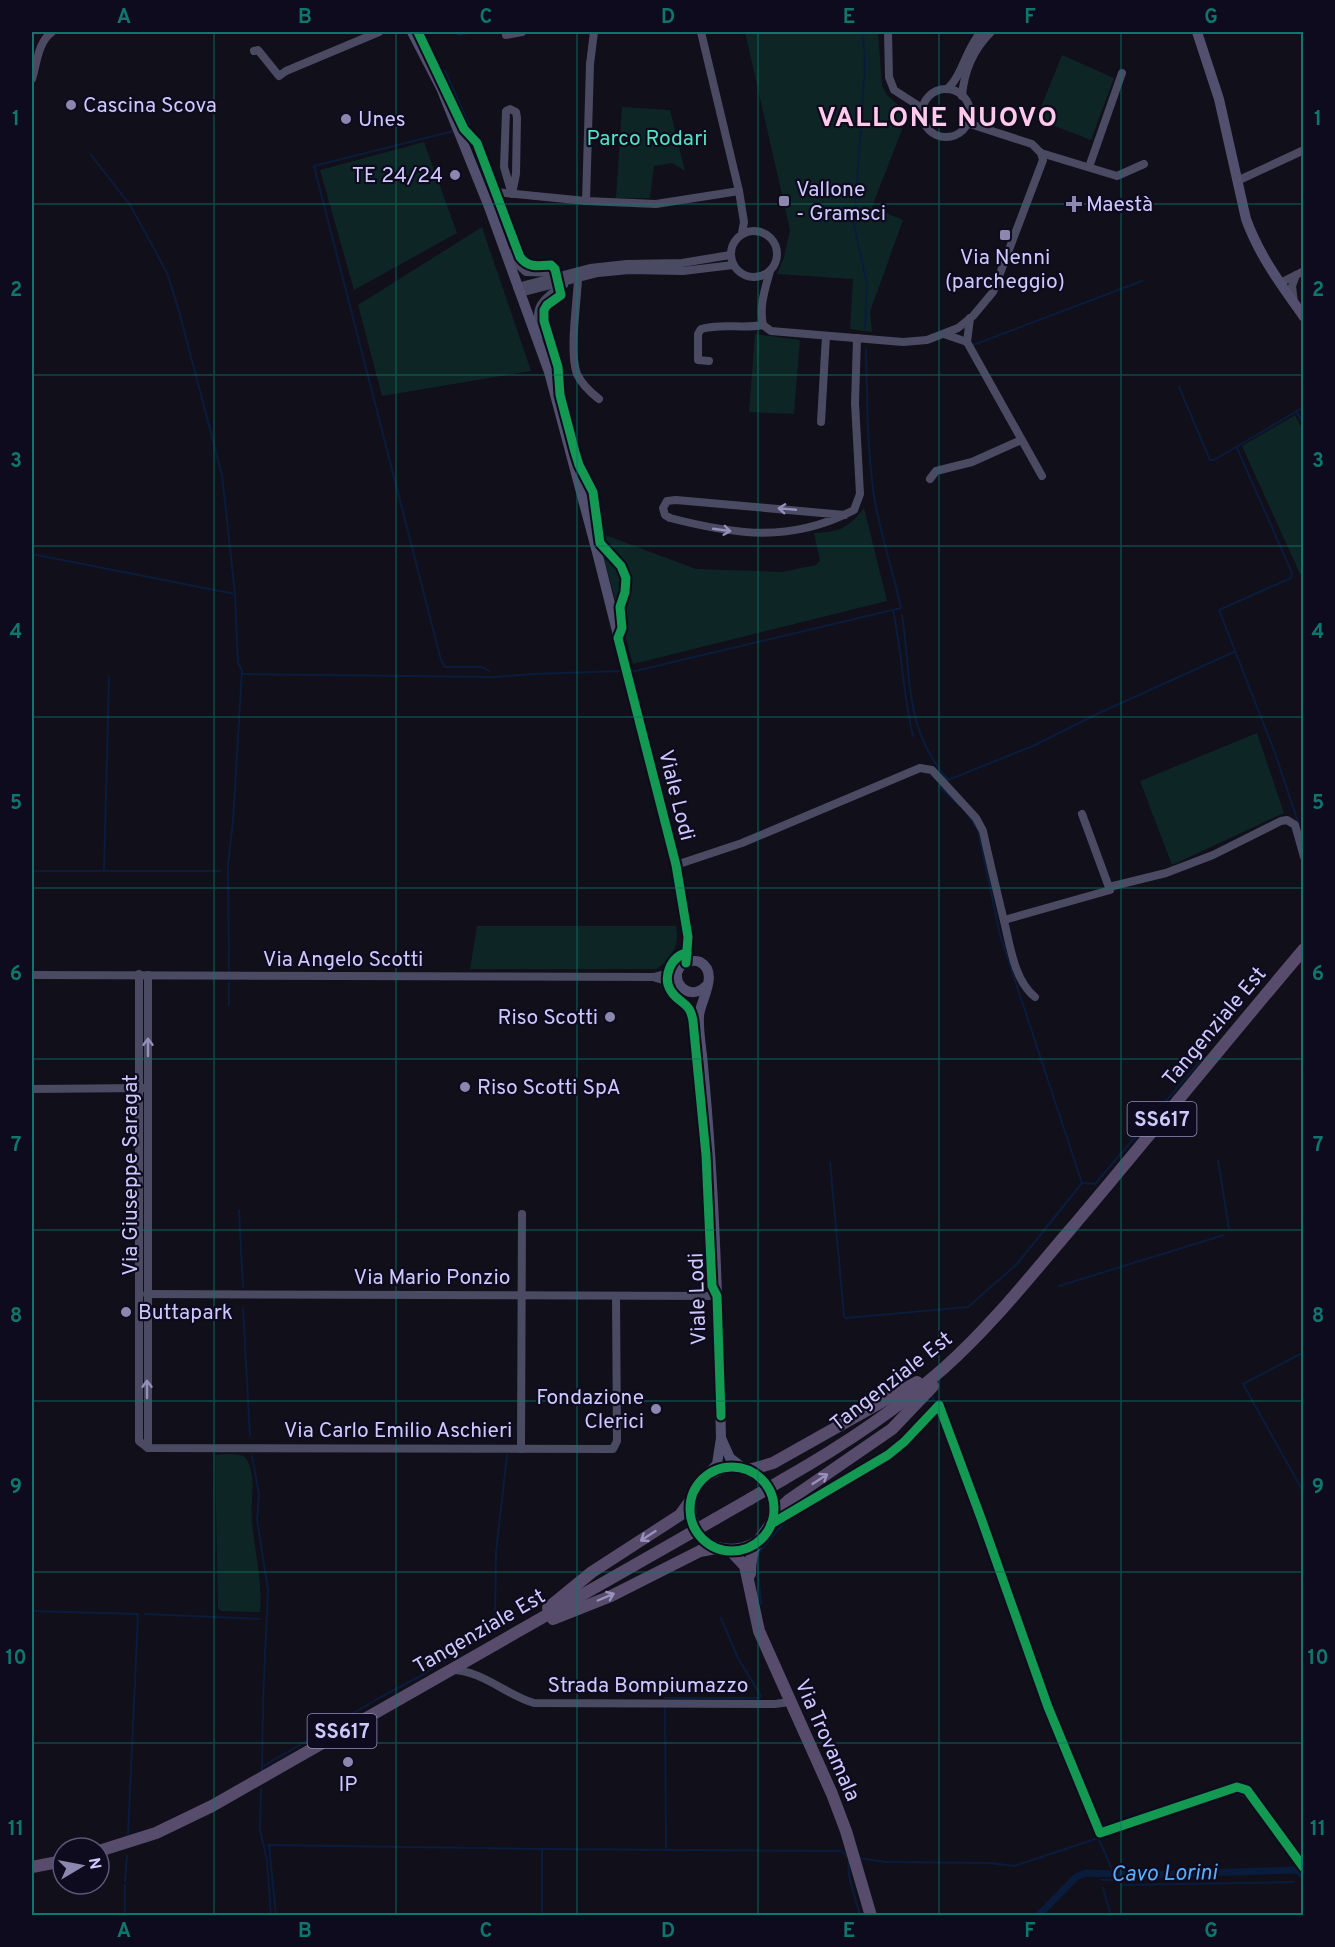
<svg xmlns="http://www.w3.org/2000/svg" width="1335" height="1947" font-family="Overpass,sans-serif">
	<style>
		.green { fill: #0e2525 }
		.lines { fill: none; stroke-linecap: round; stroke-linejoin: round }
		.stream { stroke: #0a1c3c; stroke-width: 2 }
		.canal { stroke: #0a1c3c; stroke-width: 7 }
		.street { stroke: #4b4a63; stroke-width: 8 }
		.secondary { stroke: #52506e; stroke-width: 10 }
		.primary { stroke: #584c6d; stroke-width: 12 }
		.primary-bridge { stroke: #584c6d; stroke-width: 12 }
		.cycleway-casing { stroke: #0e0b1e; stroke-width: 13 }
		.cycleway { stroke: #139951; stroke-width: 9 }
		.oneway { stroke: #938fb9 }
		.oneway2 { stroke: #9990bd }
		.grid { fill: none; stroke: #0f766e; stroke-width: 1.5; stroke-opacity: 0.55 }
		.poi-dot { fill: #8c87af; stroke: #0e0b1e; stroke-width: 2 }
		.labels { text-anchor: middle; stroke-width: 4.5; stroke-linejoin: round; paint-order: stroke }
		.shield { fill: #0e0b1e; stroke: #948fbc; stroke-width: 1.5 }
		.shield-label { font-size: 20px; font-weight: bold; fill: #cec8ff }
		.poi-label { font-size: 21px; fill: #cec8ff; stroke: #0e0b1e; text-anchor: start }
		.park-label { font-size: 21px; fill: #50e3bf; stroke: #0e0b1e }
		.street-label { font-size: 21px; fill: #cec8ff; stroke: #0e0b1e }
		.water-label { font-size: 22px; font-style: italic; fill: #56b0ff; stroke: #0e0b1e }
		.district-label { font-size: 27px; font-weight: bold; letter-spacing: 1.5px; fill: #ffcaeb; stroke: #0e0b1e }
		.neatline { fill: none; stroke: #0f766e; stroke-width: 2 }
		.grid-label { font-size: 20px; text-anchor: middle; font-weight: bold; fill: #0f766e }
	</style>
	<rect width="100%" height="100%" fill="#110f1a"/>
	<g class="green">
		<polygon points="745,32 878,32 882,86 887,95 908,114 872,207 903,220 870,312 872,332 850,329 853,279 777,274 784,257 790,230"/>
		<polygon points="1062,55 1114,78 1091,140 1036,119"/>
		<polygon points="622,107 670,110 685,171 672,163 654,166 650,198 616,198"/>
		<polygon points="424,142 457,233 354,290 320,170"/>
		<polygon points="482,227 531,371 382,396 358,305"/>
		<polygon points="755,334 800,340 794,414 749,412"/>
		<polygon points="1295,415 1304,433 1304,576 1301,576 1242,446"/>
		<path d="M864,508L887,601L633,664L603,555L605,535L696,569L782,572L816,565L820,560L814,533C840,532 848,528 864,508Z"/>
		<polygon points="1257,733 1284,813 1172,865 1140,781"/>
		<path d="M477,926H676C680,945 672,959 656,969H470Z"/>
		<path d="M226,1454C233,1455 244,1453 247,1460C257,1478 250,1501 252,1520C254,1551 263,1580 260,1612H258L221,1611L218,1608L215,1455Z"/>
	</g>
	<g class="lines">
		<g class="stream">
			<polyline points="863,32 865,65 854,225 867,284 865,328"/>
			<polyline points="458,35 474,32"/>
			<polyline points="445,71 470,127"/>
			<polyline points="454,131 314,166 441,660 445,667 482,667 489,671"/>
			<polyline points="91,155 130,205 151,243 167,273 179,311 222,475 235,594 238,663 242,670 233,821 228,865 229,970"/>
			<polyline points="973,345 1142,281"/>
			<polyline points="1179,387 1210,460 1214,460 1304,407"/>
			<polyline points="1296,411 1304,425"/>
			<polyline points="1237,448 1292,573 1291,578 1219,610 1275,753 1299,825"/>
			<polyline points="32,554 235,594"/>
			<path d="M893,610C902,652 903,695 913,736"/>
			<path d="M902,615C912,679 903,727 948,780L1035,745L1099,713L1234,652"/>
			<path d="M631,672L901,608C893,570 880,534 874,496C867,447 867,397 866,348"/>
			<polyline points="242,674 494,677 532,674 623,671"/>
			<polyline points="941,784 939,786 959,805"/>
			<polyline points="32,871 220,871"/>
			<polyline points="104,871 109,677"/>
			<polyline points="229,1005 229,982"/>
			<polyline points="1218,1160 1229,1229"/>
			<polyline points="830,1162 844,1316 846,1318 968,1307 1017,1264 1082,1183 1000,935 978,830 967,813"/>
			<polyline points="1082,1183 1095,1184 1201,1060"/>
			<polyline points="239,1210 243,1288"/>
			<polyline points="1059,1286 1224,1235"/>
			<polyline points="243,1308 250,1436"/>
			<polyline points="1304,1352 1243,1384 1304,1493"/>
			<polyline points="931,1394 935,1403"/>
			<polyline points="937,1410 1045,1714 1113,1872"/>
			<polyline points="252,1456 259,1495 257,1519 268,1590 263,1701 262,1771"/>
			<polyline points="761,1604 757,1558 761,1550 784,1523 896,1454 939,1413"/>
			<polyline points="32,1611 138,1614 128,1836"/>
			<polyline points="145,1614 259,1619"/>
			<polyline points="665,1698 759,1698 761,1696 738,1658 721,1618"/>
			<polyline points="665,1707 666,1848"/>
			<polyline points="262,1767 381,1697 424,1674 486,1633 495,1623 496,1552 507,1455"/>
			<polyline points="261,1789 260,1830 267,1860 271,1916"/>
			<polyline points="1254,1797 1256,1796 1304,1860"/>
			<polyline points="859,1858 886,1862 990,1863 1014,1866 1231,1794 1240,1794 1248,1800"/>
			<polyline points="1102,1880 1113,1880 1113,1876"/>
			<polyline points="125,1881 127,1856"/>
			<polyline points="1123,1885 1294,1882"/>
			<polyline points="1103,1888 1111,1916"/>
			<polyline points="125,1916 125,1885"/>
			<path d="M276,1916L269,1845L542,1849L841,1851L850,1858C844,1871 857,1901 860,1916"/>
			<polyline points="542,1916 542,1849"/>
		</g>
		<polyline class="canal" points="1038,1916 1076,1877 1086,1873 1144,1875 1294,1870 1301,1872 1304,1877"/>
		<g class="street">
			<polyline points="701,32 739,191 744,222 742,233"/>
			<polyline points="888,32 889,77 894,90 922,108"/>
			<polyline points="506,35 522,32"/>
			<polyline points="254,51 258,50 279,76 286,71 379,32"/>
			<path d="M32,79C37,63 38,42 52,32"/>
			<path d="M947,89C962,77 966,48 981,32"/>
			<circle cx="946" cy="113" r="24"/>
			<path d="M962,96C964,71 974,49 991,32"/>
			<polygon points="510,109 516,112 517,118 516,174 512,194 504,167 506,111"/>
			<polyline points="967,123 1032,144 1041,153 1117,176 1144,164"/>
			<polyline points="1089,167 1122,73"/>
			<polyline points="1237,181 1304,150"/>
			<polyline points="495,192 586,201 656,204 739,191"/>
			<polyline points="586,201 590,64 594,32"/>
			<circle cx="754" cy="254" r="23"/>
			<polyline points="510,253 514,261 526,272 555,273"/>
			<path d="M770,271C765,289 759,306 763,325L771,331L903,342L927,340L958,328L973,316L993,292L1043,160L1041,153"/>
			<path d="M578,279C577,303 569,353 577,374C582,385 590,392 599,399"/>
			<polyline points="1280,283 1304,271"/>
			<polyline points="517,287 590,268 627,264 682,263 730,255"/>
			<polyline points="520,293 598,273 629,270 683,271 733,265"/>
			<polyline points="1294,303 1292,286 1296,275"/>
			<polyline points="970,318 967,342 1042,476"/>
			<polyline points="944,334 967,342"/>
			<path d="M541,335C532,307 542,299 564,285"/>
			<path d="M709,361L698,360V334L701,329C721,323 742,329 763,325"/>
			<polyline points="821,422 826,336"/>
			<polyline points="930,479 936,471 972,462 1021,440"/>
			<path d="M845,515L676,500L667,501L663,508L665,515L670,518C736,535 791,543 854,510L860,494L855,403L857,338"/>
			<path d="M676,865L742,843L920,768L932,770L976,818L983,831C989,859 996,888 1003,917C1010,943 1013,979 1035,997"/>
			<polyline points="1109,887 1166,873 1213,855 1281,821 1287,820 1295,825 1304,857"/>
			<polyline points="1004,920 1110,890 1082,814"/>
			<polyline points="139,974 139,1441 148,1448 613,1449 617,1441 616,1296"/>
			<polyline points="32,975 654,977 679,970"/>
			<polyline points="656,978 680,985"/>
			<polyline points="32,1089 144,1088"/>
			<polyline points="147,1294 717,1296"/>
			<polyline points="148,1448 148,975"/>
			<polyline points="521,1449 522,1214"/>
			<path d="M451,1670C482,1670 506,1695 534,1703L775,1704L790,1702"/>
		</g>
		<g class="secondary">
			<polyline points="412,32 441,88 489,207 549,372 598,556 676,865 688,937 686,963"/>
			<path d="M1197,32L1219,99L1246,219C1259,255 1281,285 1304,317"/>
			<path d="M706,986C688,1004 666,978 683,964C688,961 695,960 700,962C720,973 700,1001 699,1016C698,1032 702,1050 703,1066C715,1190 718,1314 721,1438L717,1464L708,1474"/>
			<polyline points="721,1438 730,1458 743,1468"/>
		</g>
		<g class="primary">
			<polyline points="749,1470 773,1463 917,1382"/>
			<path d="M784,1479C842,1446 894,1412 944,1368C990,1327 1029,1278 1069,1231C1148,1138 1225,1042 1304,949"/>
			<polyline points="774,1514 789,1500 892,1429 933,1386"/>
			<polyline points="715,1519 750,1499"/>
			<polyline points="731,1551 745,1566 759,1631 832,1794 846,1831 871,1916"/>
			<path d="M750,1574C750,1564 751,1551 757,1543C765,1530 775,1525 774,1507C773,1491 763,1477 749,1471C739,1466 728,1466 718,1470C665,1490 694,1574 756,1543"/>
			<polyline points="548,1608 592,1572 680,1515 691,1500"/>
			<polyline points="553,1619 611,1596 700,1551 716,1548"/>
			<polyline points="99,1851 156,1833 212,1806 689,1534"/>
			<polyline points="32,1867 63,1861"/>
		</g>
		<g class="primary-bridge">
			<polyline points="750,1499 784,1479"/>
			<polyline points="689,1534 715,1519"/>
		</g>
		<defs>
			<g id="cycleway">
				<path d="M418,32L464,129L477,143L520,257C528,268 538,266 551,265L555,269L561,295L547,305L544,310V321L558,367L560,395L575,452L579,465L593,492L600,543L621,566L626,578L625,592L620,607L622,628L618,638L676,865L688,937L686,963"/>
				<path d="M687,953C671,956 662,977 671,991C680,1005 690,1001 693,1021L706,1155L712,1286L717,1296L721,1416"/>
				<circle cx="732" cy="1509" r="42"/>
				<polyline points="771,1524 888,1455 904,1442 939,1405 981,1518 1048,1707 1100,1833 1237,1787 1247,1790 1304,1868"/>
			</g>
		</defs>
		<use href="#cycleway" class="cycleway-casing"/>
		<use href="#cycleway" class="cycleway"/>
	</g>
	<defs><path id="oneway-shaft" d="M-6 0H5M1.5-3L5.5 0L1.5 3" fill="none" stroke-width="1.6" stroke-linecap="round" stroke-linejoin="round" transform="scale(1.5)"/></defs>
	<g class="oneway">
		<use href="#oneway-shaft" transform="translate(787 509) rotate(-175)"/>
		<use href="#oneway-shaft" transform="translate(722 530) rotate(8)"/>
		<use href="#oneway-shaft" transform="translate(148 1047) rotate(-90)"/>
		<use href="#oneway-shaft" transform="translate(147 1389) rotate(-90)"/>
	</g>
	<g class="oneway2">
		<use href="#oneway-shaft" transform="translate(820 1479) rotate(-33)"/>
		<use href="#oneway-shaft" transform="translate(648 1536) rotate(147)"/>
		<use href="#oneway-shaft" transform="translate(606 1597) rotate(-23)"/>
	</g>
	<path class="grid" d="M214,32V1916M396,32V1916M577,32V1916M758,32V1916M939,32V1916M1121,32V1916M32,204H1304M32,375H1304M32,546H1304M32,717H1304M32,888H1304M32,1059H1304M32,1230H1304M32,1401H1304M32,1572H1304M32,1743H1304"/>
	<g class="poi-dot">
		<circle cx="71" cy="105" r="6"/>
		<circle cx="346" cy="119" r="6"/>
		<circle cx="455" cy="175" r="6"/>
		<rect x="778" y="195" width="12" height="12" rx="3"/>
		<path d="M1071 195h6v6h6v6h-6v6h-6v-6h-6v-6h6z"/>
		<rect x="999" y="229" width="12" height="12" rx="3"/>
		<circle cx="610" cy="1017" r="6"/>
		<circle cx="465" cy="1087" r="6"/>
		<circle cx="126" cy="1312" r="6"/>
		<circle cx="656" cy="1409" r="6"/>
		<circle cx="348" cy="1762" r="6"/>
	</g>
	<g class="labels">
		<g class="shield">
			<rect x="1127.5" y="1102" width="69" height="34" rx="4.5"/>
			<rect x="307.5" y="1714" width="69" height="34" rx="4.5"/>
		</g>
		<g class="shield-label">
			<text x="1162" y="1126">SS617</text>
			<text x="342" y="1738">SS617</text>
		</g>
		<g class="poi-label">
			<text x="83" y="112">Cascina Scova</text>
			<text x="358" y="126">Unes</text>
			<text x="443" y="182" text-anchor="end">TE 24/24</text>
			<text x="796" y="196">Vallone<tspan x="796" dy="24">- Gramsci</tspan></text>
			<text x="1086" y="211">Maestà</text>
			<text x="1005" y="264" text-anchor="middle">Via Nenni<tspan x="1005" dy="24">(parcheggio)</tspan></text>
			<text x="598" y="1024" text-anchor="end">Riso Scotti</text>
			<text x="477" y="1094">Riso Scotti SpA</text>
			<text x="138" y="1319">Buttapark</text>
			<text x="644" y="1404" text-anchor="end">Fondazione<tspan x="644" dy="24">Clerici</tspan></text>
			<text x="348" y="1791" text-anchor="middle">IP</text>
		</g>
		<g class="park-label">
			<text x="647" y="145">Parco Rodari</text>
		</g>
		<g class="street-label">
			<text transform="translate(677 795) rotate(76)" y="7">Viale Lodi</text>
			<text x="343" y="966">Via Angelo Scotti</text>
			<text transform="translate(1214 1026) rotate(-50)" y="7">Tangenziale Est</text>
			<text transform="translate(130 1175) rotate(-90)" y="7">Via Giuseppe Saragat</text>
			<text x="432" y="1284">Via Mario Ponzio</text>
			<text transform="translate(697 1299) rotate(-92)" y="7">Viale Lodi</text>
			<text transform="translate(891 1381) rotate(-38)" y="7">Tangenziale Est</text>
			<text x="398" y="1437">Via Carlo Emilio Aschieri</text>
			<text transform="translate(479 1631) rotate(-30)" y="7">Tangenziale Est</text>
			<text x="648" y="1692">Strada Bompiumazzo</text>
			<text transform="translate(828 1740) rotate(66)" y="7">Via Trovamala</text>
		</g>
		<g class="water-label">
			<text transform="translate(1164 1872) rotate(-1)" y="8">Cavo Lorini</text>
		</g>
		<g class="district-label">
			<text x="938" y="126">VALLONE NUOVO</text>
		</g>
	</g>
	<rect width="1335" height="1947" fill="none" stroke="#0e0b1e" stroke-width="66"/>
	<g transform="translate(81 1866) rotate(80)"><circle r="28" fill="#0e0b1e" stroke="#5b5778" stroke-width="1.5"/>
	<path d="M0-4.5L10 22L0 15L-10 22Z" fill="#8c87af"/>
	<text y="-9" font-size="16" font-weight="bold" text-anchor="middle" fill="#cec8ff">N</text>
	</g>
	<rect x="33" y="33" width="1269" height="1881" class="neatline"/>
	<g class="grid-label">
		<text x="124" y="23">A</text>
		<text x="305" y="23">B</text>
		<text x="486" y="23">C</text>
		<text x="668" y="23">D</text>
		<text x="849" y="23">E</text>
		<text x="1030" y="23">F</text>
		<text x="1211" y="23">G</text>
		<text x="16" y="125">1</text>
		<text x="1318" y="125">1</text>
		<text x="16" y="296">2</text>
		<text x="1318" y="296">2</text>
		<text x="16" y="467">3</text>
		<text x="1318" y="467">3</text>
		<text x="16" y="638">4</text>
		<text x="1318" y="638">4</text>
		<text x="16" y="809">5</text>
		<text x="1318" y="809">5</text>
		<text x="16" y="980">6</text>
		<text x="1318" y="980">6</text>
		<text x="16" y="1151">7</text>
		<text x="1318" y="1151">7</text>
		<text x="16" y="1322">8</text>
		<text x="1318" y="1322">8</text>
		<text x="16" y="1493">9</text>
		<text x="1318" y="1493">9</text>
		<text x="16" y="1664">10</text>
		<text x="1318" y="1664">10</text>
		<text x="16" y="1835">11</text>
		<text x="1318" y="1835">11</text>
		<text x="124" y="1937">A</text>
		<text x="305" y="1937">B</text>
		<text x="486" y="1937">C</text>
		<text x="668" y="1937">D</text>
		<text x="849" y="1937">E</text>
		<text x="1030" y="1937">F</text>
		<text x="1211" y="1937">G</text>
	</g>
</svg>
